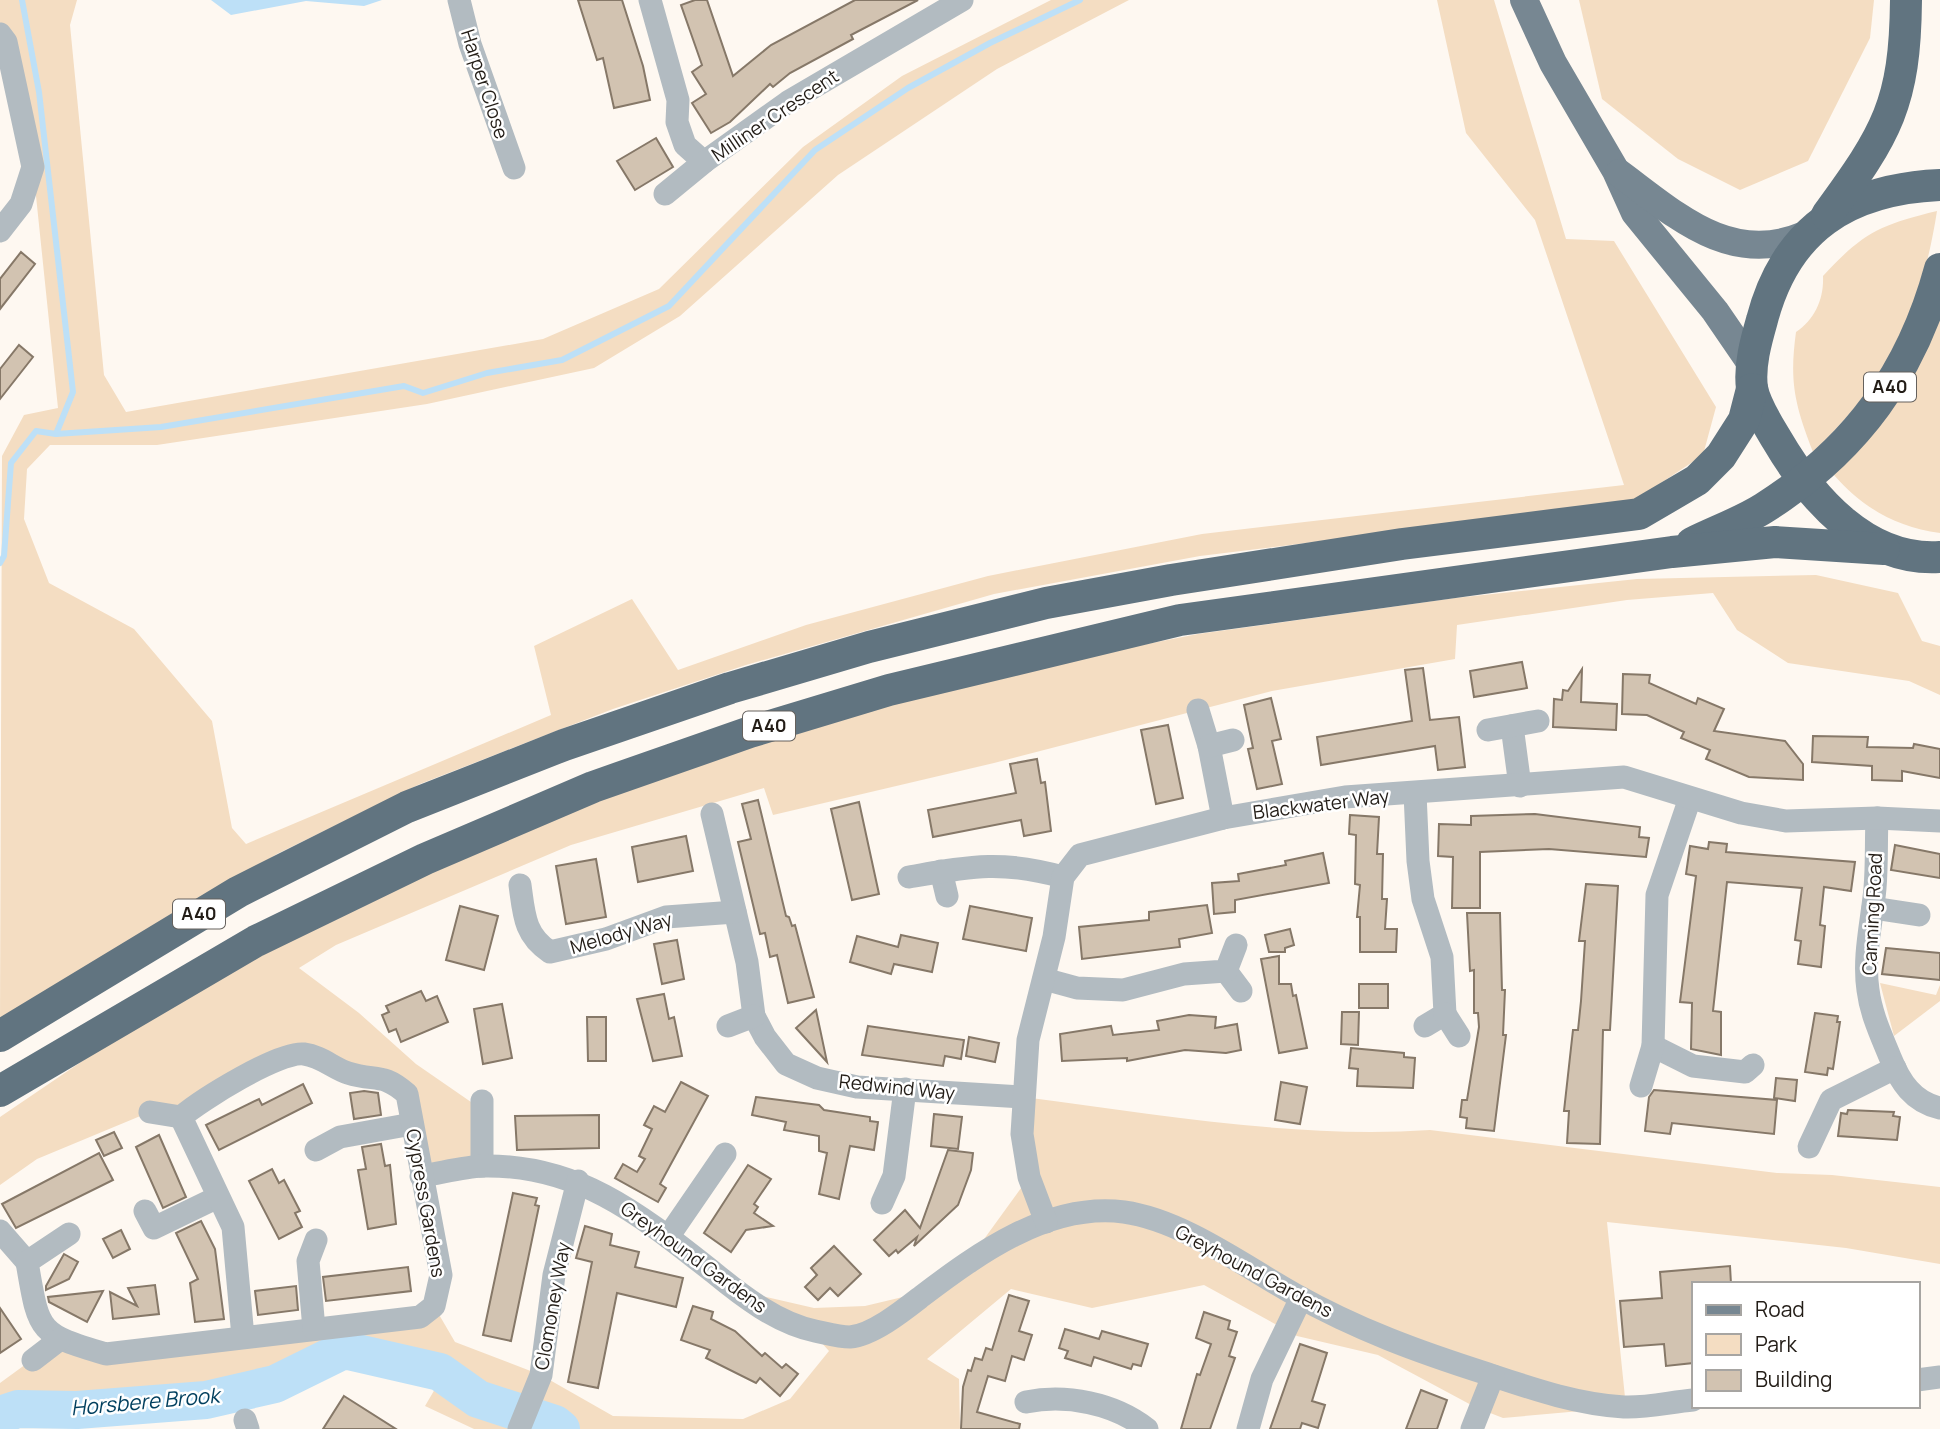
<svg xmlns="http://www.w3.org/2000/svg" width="1940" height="1429" font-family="Manrope,sans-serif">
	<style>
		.green { fill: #f4ddc2 }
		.water { fill: #bde0f7 }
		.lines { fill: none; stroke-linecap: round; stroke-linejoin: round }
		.stream { stroke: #bde0f7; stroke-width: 6 }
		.river { stroke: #bde0f7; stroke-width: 38 }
		.building { fill: #d2c3b1; stroke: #867868; stroke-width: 2 }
		.minor { stroke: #b2bbc1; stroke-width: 23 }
		.major { stroke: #778792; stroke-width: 28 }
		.highway { stroke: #617480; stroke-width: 32 }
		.labels { text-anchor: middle; stroke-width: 5; stroke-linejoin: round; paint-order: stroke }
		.shield { fill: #fff; stroke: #65615d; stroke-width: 2 }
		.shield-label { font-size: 18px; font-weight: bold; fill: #231d17 }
		.street-label { font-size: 19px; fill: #231d17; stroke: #fff }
		.water-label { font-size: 21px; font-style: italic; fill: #003f5e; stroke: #fff }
	</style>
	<rect width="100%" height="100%" fill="#fef8f1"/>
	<g class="green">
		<polygon points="0,0 77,0 70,25 104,375 126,412 543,339 659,289 803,147 902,76 1051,0 1129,0 997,69 838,175 680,316 594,368 427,404 157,445 50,445 27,469 24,519 49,583 134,629 212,721 232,828 246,844 551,715 534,646 632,599 678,670 806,625 988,576 1202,534 1624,485 1535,220 1466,133 1437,0 1494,0 1566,239 1614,241 1716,407 1703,455 1631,503 1200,556 994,594 746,665 613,709 420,784 277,854 0,1024 2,456 24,415 58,408 33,167 0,34"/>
		<polygon points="1579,0 1874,0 1870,38 1808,161 1740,190 1678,159 1602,99"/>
		<path d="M1937,211C1921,313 1888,381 1813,452C1795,405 1789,383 1796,332C1815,319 1824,299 1823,276C1863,233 1879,225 1937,211Z"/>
		<path d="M1940,316V533C1896,527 1863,508 1834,475C1878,427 1919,379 1940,316Z"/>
		<polygon points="1816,575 1898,593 1922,641 1940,646 1940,695 1909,681 1788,663 1737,630 1713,593 1627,600 1457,625 1455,659 1272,691 994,763 773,815 764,788 571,845 336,945 299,968 359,1013 416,1064 471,1102 482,1166 421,1176 407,1094 315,1056 199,1102 150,1112 37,1159 0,1185 0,1117 106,1045 329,916 585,806 761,742 993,674 1198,634 1455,598 1637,579"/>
		<polygon points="1880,983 1936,995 1940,985 1940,1001 1894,1036"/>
		<path d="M1023,1097C1157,1114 1295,1139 1430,1130L1777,1173L1832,1175L1940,1187V1264L1846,1248L1607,1222L1626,1407L1503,1418L1475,1407L1378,1355L1297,1336L1204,1285L1092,1308L1011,1289L927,1359L959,1379L960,1429H474L425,1406L435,1389L349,1367L243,1405L15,1423L19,1429H0V1383L59,1340L106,1354L434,1306L455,1342L541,1375L613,1416L743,1419L790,1399L829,1351L811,1331L736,1290L814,1308L865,1306L928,1291L966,1264L1029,1177Z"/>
	</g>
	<polygon class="water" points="211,0 382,0 364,6 306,1 231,15"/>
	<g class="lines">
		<g class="stream">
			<polyline points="22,0 39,92 73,392 56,434"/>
			<polyline points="0,563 4,556 11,463 36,431 56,434 161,427 404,386 423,393 487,373 562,360 669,306 815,150 908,88 990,43 1080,0"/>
		</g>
		<polyline class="river" points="0,1415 18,1409 77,1410 206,1400 275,1384 344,1350 440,1372 478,1399 555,1424 561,1429"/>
	</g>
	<g class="building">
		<polygon points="578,0 622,0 643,66 650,100 614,108 603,58 597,60"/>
		<polygon points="695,0 707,0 733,76 771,45 855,0 918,0 851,35 853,39 790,73 773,87 770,84 730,122 711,133 692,103 706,94 692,72 702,65 681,5"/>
		<polygon points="656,138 673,167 635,190 617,161"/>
		<polygon points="21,252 35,264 0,309 0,279"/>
		<polygon points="19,345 33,357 0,399 0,369"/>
		<polygon points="1522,662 1527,688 1474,697 1470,671"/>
		<polygon points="1423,668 1430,720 1459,717 1465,767 1438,770 1435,746 1321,765 1317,737 1412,721 1405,670"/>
		<polygon points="1582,669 1581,702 1617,704 1616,730 1553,727 1554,699 1562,700 1563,690 1568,691"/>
		<polygon points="1623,674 1650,675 1649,683 1696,704 1698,698 1724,709 1714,731 1785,741 1803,764 1803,780 1749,777 1706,759 1710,750 1681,738 1684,732 1647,715 1622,714"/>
		<polygon points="1271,698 1281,739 1272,741 1282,784 1257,789 1248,749 1253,748 1244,705"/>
		<polygon points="1168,725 1183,798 1156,804 1141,730"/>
		<polygon points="1813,736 1868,737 1867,747 1913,748 1914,744 1940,749 1940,778 1902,771 1902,781 1872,780 1872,766 1812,762"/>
		<polygon points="1037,759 1041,783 1045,782 1051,831 1024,836 1021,820 933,837 928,810 1016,793 1010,764"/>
		<polygon points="758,800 786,916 789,917 792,926 795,925 814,997 788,1003 777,955 770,957 765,933 760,934 738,842 751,839 742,804"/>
		<polygon points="859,802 879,894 852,900 831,809"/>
		<polygon points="1535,814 1640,827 1639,837 1649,838 1646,857 1549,849 1480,852 1480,908 1452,908 1453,857 1438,856 1439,824 1471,825 1471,816"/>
		<polygon points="1350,815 1379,817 1377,854 1383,854 1382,899 1387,899 1385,929 1397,929 1396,952 1360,952 1360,917 1357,917 1360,885 1355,884 1356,835 1349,834"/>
		<polygon points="686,836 693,871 638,882 632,847"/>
		<polygon points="1709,842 1727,844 1726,852 1855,862 1851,891 1824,887 1820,925 1825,926 1821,967 1798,964 1801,941 1795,940 1802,888 1727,882 1713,1011 1721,1012 1721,1055 1691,1049 1692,1003 1680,1002 1696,876 1686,874 1690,846 1708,849"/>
		<polygon points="1895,845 1940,854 1940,878 1891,870"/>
		<polygon points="1323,853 1329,883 1235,900 1235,912 1214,914 1212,883 1239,881 1238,874 1286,865 1285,861"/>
		<polygon points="596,859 606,917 566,924 556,866"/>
		<polygon points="1586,884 1618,886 1610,1030 1603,1030 1600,1144 1567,1143 1569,1111 1564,1111 1573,1030 1578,1030 1581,1001 1585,941 1579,941"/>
		<polygon points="1207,905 1212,933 1179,939 1180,947 1082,959 1079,927 1149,920 1149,912"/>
		<polygon points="460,906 498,916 484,970 446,960"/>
		<polygon points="970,906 1032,918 1026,951 963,939"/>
		<polygon points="1467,913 1500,913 1502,990 1505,990 1503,1035 1506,1035 1494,1131 1466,1128 1467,1118 1460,1117 1462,1100 1467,1100 1479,1027 1478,1013 1474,1013 1474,970 1470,971"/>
		<polygon points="1290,929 1294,945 1285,948 1285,952 1269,952 1265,935"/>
		<polygon points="901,935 938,943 932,972 894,964 891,974 850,962 857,936 898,947"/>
		<polygon points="677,940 684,979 662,984 654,944"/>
		<polygon points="1886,948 1940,953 1940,980 1882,974"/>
		<polygon points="1279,956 1279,984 1291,984 1293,996 1296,995 1307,1048 1279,1053 1261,959"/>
		<rect x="1359" y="984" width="29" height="24"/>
		<polygon points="421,991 426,1001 437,996 448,1022 401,1042 396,1029 389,1032 382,1015 389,1012 386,1006"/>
		<polygon points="664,994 669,1019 674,1017 682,1056 653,1061 637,999"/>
		<polygon points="502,1004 512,1058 483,1064 474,1009"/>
		<polygon points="816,1010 827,1062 796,1028"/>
		<polygon points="1342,1012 1359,1012 1358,1045 1341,1044"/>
		<polygon points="1815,1013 1838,1016 1837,1022 1840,1022 1833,1069 1828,1068 1827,1075 1805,1072"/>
		<polygon points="1189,1015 1216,1017 1215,1028 1237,1024 1241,1050 1226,1053 1185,1050 1127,1061 1127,1058 1062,1061 1060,1034 1111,1026 1113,1035 1159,1030 1157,1021"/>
		<polygon points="587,1017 606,1017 606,1061 588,1061"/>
		<polygon points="868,1026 964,1040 961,1059 945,1056 943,1066 862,1055"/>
		<polygon points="969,1037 999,1043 995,1062 966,1056"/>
		<polygon points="1351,1048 1404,1053 1404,1057 1415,1058 1413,1088 1357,1086 1358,1069 1349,1068"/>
		<polygon points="1776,1078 1797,1080 1795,1101 1774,1098"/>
		<polygon points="681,1082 708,1096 660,1184 666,1188 658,1202 615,1178 623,1164 637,1172 645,1159 639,1156 652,1129 644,1125 654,1106 665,1112"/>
		<polygon points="1281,1082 1307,1087 1300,1124 1275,1120"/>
		<polygon points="303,1084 312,1103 219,1150 206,1125 259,1099 262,1105"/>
		<polygon points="1654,1090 1777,1100 1774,1134 1672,1123 1670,1134 1645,1131 1649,1097"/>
		<polygon points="364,1091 378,1093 381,1115 354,1119 350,1093"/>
		<polygon points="756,1097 819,1105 824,1110 870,1117 870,1121 878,1122 874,1150 850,1146 839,1199 819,1194 827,1153 819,1151 819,1136 784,1130 786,1122 752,1115"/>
		<polygon points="1848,1110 1894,1112 1893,1116 1900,1117 1897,1140 1838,1136 1841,1113 1847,1114"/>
		<polygon points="934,1114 962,1117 958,1149 931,1146"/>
		<polygon points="599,1115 599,1148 517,1150 515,1116"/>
		<polygon points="114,1132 122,1148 104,1156 96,1140"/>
		<polygon points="159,1135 186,1197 163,1208 136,1147"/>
		<polygon points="381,1144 385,1166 390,1165 396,1224 368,1229 358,1170 366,1169 362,1147"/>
		<polygon points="948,1150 973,1153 971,1170 958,1205 914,1246 917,1237 898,1253 896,1250 889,1256 874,1240 905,1210 920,1228"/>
		<polygon points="99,1153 113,1180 16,1228 2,1204"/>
		<polygon points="748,1165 771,1179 754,1204 758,1207 754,1213 773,1226 746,1230 731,1252 704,1233"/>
		<polygon points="272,1169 279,1183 284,1180 300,1211 295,1213 302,1227 279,1239 249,1181"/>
		<polygon points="513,1193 537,1198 535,1205 539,1206 511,1341 483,1335"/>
		<polygon points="201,1221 215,1249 224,1319 195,1322 190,1283 198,1279 176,1233"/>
		<polygon points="585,1226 612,1234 610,1245 639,1252 635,1267 683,1278 676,1307 617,1293 598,1388 568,1382 592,1262 576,1258"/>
		<polygon points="121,1230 130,1249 113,1258 103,1239"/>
		<polygon points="834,1246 861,1274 838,1296 830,1288 818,1300 805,1287 817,1275 811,1268"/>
		<polygon points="64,1254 78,1262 69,1279 46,1290 46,1286"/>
		<polygon points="1730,1266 1731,1284 1693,1284 1693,1363 1666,1366 1664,1344 1624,1347 1620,1301 1662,1298 1660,1272"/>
		<polygon points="408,1267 411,1291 326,1301 323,1277"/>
		<polygon points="155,1285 159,1314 113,1319 110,1292 137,1306 128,1288"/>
		<polygon points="296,1286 298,1310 258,1315 255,1291"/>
		<polygon points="103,1291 87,1322 49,1302 48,1297"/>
		<polygon points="1009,1295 1029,1301 1019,1331 1032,1335 1024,1360 1012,1356 1005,1381 988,1376 977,1412 1020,1424 1019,1429 961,1429 963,1387 968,1370 971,1371 975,1358 982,1360 986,1348 992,1350"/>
		<polygon points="693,1306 713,1312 711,1319 735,1331 762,1356 765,1353 782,1368 786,1364 798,1374 780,1396 760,1378 756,1383 706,1358 710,1350 681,1340"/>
		<polygon points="0,1308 21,1339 0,1353"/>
		<polygon points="1204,1312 1230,1321 1228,1329 1237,1332 1229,1356 1235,1358 1210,1429 1181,1429 1197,1374 1200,1375 1211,1344 1196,1338"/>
		<polygon points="1065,1329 1099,1339 1102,1331 1148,1344 1141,1366 1133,1364 1131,1369 1094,1357 1091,1366 1065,1358 1068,1351 1059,1348"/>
		<polygon points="1300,1344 1327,1353 1312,1401 1325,1405 1318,1428 1302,1423 1300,1429 1270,1429"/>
		<polygon points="1421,1390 1447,1400 1437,1429 1406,1429"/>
		<polygon points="344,1396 396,1429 323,1429"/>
	</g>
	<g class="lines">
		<g class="minor">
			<polyline points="459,0 470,44 514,168"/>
			<polyline points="650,0 678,100 677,122 685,145 704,162 788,102 962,0"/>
			<polyline points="0,34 6,42 33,167 21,204 0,231"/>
			<polyline points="665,194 704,162"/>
			<polyline points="1198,710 1209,746 1223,818"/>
			<polyline points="1512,726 1520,786"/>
			<polyline points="1488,730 1538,721"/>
			<polyline points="1209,746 1233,740"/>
			<polyline points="1415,793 1418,861 1423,899 1442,957 1445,1014 1425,1026"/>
			<polyline points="712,814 747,962 754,1016 765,1037 786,1064 817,1078 857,1087 1023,1097"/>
			<path d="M1877,818C1876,841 1877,865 1875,888C1872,922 1863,956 1868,990C1871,1014 1881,1035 1890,1057C1900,1082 1913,1102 1940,1108"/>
			<polyline points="941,871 947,896"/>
			<path d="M909,877C972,866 1001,860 1063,877"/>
			<path d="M520,885C524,914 524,935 550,952L606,939L666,917L735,912"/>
			<polyline points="1873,908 1919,915"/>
			<polyline points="1226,971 1241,991"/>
			<polyline points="1044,979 1077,988 1123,990 1184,974 1226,971 1236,945"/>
			<polyline points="1445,1014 1459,1036"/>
			<polyline points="728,1026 754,1016"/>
			<polyline points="1653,1046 1693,1066 1745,1072 1753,1065"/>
			<polyline points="1641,1086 1653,1046 1657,895 1690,798"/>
			<polyline points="482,1101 482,1166"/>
			<polyline points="150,1112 181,1117"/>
			<polyline points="1809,1147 1831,1100 1895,1068"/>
			<polyline points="316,1150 340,1137 412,1124"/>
			<path d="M421,1176C441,1173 463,1167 483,1166C579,1164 642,1216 713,1272C742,1296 777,1323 815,1331C825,1333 839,1337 850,1337C873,1335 904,1310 922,1296C979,1253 1049,1202 1124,1212C1182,1220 1244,1266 1294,1294C1358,1330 1419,1352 1488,1374C1533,1389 1576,1404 1624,1407C1646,1408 1671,1402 1693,1400"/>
			<polyline points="882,1203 894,1176 905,1089"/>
			<polyline points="145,1211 154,1228 218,1197"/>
			<polyline points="1046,1222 1029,1177 1022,1134 1028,1040 1054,937 1063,877 1080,855 1223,818 1345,797 1624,777 1741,813 1786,821 1877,818 1940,821"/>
			<polyline points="0,1231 27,1262"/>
			<path d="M69,1234L27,1262C39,1332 37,1334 106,1354L420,1317L434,1306L441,1275L407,1094C382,1072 376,1082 348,1073C333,1068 321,1056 304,1054C279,1051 201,1100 181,1117L233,1227L243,1337"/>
			<polyline points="668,1237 725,1154"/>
			<polyline points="314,1329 308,1261 316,1240"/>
			<polyline points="33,1360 59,1340"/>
			<polyline points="1917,1380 1940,1377"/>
			<path d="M1026,1402C1066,1394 1114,1403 1147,1429"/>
			<polyline points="245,1420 248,1429"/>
			<polyline points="519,1429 541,1375 554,1275 578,1181"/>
			<polyline points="1248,1429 1262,1379 1301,1298"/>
			<polyline points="1472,1429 1493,1376"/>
		</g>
		<g class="major">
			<polyline points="1524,0 1553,63 1616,171 1635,213 1715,311 1752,365"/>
			<path d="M1619,173C1676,215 1730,267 1805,235"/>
		</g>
		<g class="highway">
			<path d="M1940,185C1848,189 1786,228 1762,320C1756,341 1749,366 1752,388C1755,405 1768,425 1777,440C1811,498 1866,562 1940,557"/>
			<path d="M1827,215C1887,133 1905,104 1906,0"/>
			<path d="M1692,543C1716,531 1742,522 1764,508C1856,450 1912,372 1940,269"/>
			<polyline points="0,1036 238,892 407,807 564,745 730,688 869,647 1046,603 1171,580 1402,544 1639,514 1697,480 1721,456 1744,420 1752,389"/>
			<polyline points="0,1091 256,941 425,859 593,787 750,732 889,690 1180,620 1672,552 1775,542 1884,549"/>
		</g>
	</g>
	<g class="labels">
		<g class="shield">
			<rect x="1864" y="372.5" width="52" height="29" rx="5"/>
			<rect x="743" y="711.5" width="52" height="29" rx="5"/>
			<rect x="173" y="899.5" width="52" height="29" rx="5"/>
		</g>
		<g class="shield-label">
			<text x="1890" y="393">A40</text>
			<text x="769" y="732">A40</text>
			<text x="199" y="920">A40</text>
		</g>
		<g class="street-label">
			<text transform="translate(485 84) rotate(72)" y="7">Harper Close</text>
			<text transform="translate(775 115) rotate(-34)" y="7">Milliner Crescent</text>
			<text transform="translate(1321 804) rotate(-7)" y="7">Blackwater Way</text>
			<text transform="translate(1872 914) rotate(-87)" y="7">Canning Road</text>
			<text transform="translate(621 933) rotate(-16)" y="7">Melody Way</text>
			<text transform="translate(897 1087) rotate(6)" y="7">Redwind Way</text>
			<text transform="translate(426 1203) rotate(80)" y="7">Cypress Gardens</text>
			<text transform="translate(694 1257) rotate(36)" y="7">Greyhound Gardens</text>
			<text transform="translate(1254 1271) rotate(28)" y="7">Greyhound Gardens</text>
			<text transform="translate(552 1306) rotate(-80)" y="7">Clomoney Way</text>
		</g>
		<g class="water-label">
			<text transform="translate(145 1402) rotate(-5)" y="7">Horsbere Brook</text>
		</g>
	</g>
	<rect x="1692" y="1282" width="228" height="126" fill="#ffffff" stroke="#a7a5a2" stroke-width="2"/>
	<rect x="1706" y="1305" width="35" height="10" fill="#778792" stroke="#a7a5a2" stroke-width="2"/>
	<text x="1755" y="1317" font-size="21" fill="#231d17">Road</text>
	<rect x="1706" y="1334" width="35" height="21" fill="#f4ddc2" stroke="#a7a5a2" stroke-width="2"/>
	<text x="1755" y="1352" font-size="21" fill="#231d17">Park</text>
	<rect x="1706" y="1370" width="35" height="21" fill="#d2c3b1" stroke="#a7a5a2" stroke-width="2"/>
	<text x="1755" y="1387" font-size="21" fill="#231d17">Building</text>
</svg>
